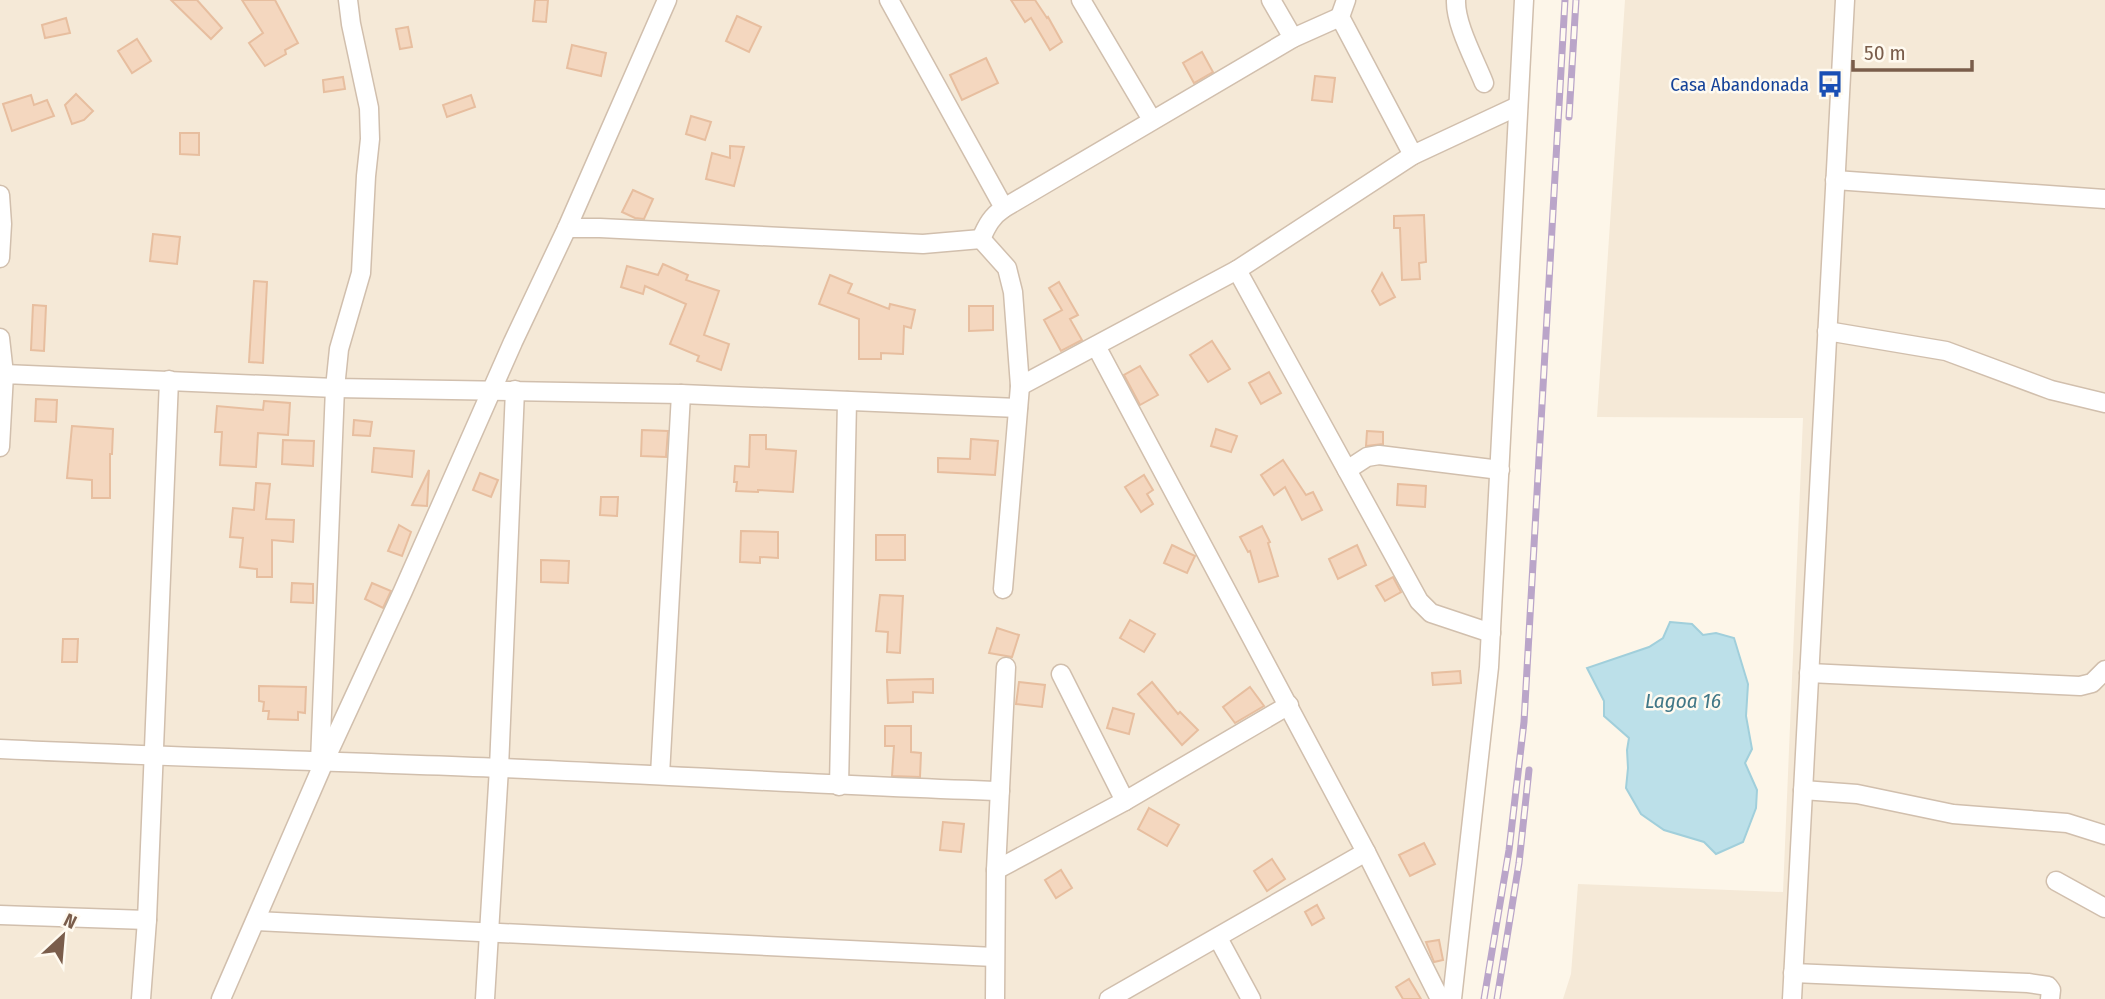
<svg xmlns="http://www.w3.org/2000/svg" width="2105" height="999" font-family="'Fira Sans Condensed',sans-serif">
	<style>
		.residential { fill: #f5e9d7 }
		.water { fill: #bce0e9; stroke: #a1cfdb; stroke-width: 2 }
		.building { fill: #f4d7bf; stroke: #e7be9f; stroke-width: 2 }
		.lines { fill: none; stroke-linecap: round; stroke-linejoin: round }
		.minor-casing { stroke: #d1bfad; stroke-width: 21 }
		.minor { stroke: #fff; stroke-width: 18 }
		.rail-casing { stroke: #baa5c9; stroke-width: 7 }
		.rail { stroke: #fffaf0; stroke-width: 4.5; stroke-dasharray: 13; stroke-linecap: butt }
		.labels { text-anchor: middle; stroke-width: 5; stroke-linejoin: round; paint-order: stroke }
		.transit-label { font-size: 19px; fill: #164399; stroke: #fffaf0; text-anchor: end }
		.water-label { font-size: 21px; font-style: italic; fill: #407787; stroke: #fffaf0 }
	</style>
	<rect width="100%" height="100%" fill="#fdf6e9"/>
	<g class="residential">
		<polygon points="0,0 1528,0 1460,999 0,999"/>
		<polygon points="1625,0 2105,0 2105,999 1563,999 1571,974 1578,884 1783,892 1803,418 1597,417"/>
	</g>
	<polygon class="water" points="1670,622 1692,624 1703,635 1716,633 1734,638 1748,684 1746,716 1752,749 1745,763 1757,790 1756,808 1743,842 1716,854 1704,842 1664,830 1641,814 1626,788 1628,768 1627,750 1629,738 1604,716 1604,701 1587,668 1649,647 1663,638"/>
	<g class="building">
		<polygon points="171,0 197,0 222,28 211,39"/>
		<polygon points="242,0 275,0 298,43 285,50 286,54 265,66 249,43 263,33"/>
		<polygon points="535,0 548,0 546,22 533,21"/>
		<polygon points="1011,0 1035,0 1047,18 1048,17 1062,42 1050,50 1031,18 1025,22"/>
		<polygon points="737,16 761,27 749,52 726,41"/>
		<polygon points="66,18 70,33 45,38 42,25"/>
		<polygon points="408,27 412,47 400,49 396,29"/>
		<polygon points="137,39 151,61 132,73 118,51"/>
		<polygon points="572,45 606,53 601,76 567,68"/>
		<polygon points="1202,52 1213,72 1194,83 1183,63"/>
		<polygon points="986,58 998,83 962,100 950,75"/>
		<polygon points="1315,76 1335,78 1332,102 1312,100"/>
		<polygon points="343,77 345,89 324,92 323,80"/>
		<polygon points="76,94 93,111 84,120 72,124 65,105"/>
		<polygon points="31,95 34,105 47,100 54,116 12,131 3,104"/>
		<polygon points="471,95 475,107 447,117 443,105"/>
		<polygon points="691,116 711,122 705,140 686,134"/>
		<polygon points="180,133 199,133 199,155 180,154"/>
		<polygon points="730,146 744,147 734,186 706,179 712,153 730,158"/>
		<polygon points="633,190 653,199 644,219 635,218 622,212"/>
		<polygon points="1424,215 1426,262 1419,263 1420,279 1402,280 1400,228 1394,228 1394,216"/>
		<polygon points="153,234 180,237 177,264 150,261"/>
		<polygon points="663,264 688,275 686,280 719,291 704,335 729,344 721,370 697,361 699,356 670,344 686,304 645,286 643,294 621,287 627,266 658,275"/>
		<polygon points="1382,273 1395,297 1380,305 1372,291"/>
		<polygon points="830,275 852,284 848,293 889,309 890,304 915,310 911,328 904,326 903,354 881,353 881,359 859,359 859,319 819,304"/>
		<polygon points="254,281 267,282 263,363 249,362"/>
		<polygon points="1059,282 1078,315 1070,319 1082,340 1061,351 1044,320 1062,310 1049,288"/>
		<polygon points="33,305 46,306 44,351 31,350"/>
		<polygon points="969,306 993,306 993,330 969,331"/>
		<polygon points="1212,341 1230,369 1208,382 1190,355"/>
		<polygon points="1140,366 1158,395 1140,405 1124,375"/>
		<polygon points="1269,372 1281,393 1261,404 1249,383"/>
		<polygon points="36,399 57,400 56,422 35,421"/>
		<polygon points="264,401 290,403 288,435 258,433 256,467 220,465 222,432 215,432 217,406 263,410"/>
		<polygon points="354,420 372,422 370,436 353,435"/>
		<polygon points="72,426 113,429 112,454 110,454 110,498 92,498 92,480 67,478"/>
		<polygon points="1216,429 1237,436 1231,452 1211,446"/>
		<polygon points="642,430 668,431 666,457 641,456"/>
		<polygon points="1367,431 1383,432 1383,444 1366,446"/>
		<polygon points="750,435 766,435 766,449 796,451 793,492 758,490 758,492 736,491 737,482 734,482 735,466 749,467"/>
		<polygon points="971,439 998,441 995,475 938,472 938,458 970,459"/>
		<polygon points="283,440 314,441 313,466 282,464"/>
		<polygon points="374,448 414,451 412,477 372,472"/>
		<polygon points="1283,460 1306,495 1313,492 1322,510 1302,520 1285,487 1274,495 1261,475"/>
		<polygon points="429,470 427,506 412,505"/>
		<polygon points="480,473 498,480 491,497 473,490"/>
		<polygon points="1144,475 1153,490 1147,494 1153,504 1141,512 1125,487"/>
		<polygon points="256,483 270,484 266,519 294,520 293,542 272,540 272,577 257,577 257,569 240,567 243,538 230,537 233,508 254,510"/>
		<polygon points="1398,484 1426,486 1425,507 1397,505"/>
		<polygon points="601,497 618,497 617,516 600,515"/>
		<polygon points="399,525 411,532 402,556 388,551"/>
		<polygon points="1262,526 1270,542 1268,543 1278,576 1259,582 1250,551 1248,552 1240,537"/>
		<polygon points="741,531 778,532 778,558 760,557 760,563 740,562"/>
		<rect x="876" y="535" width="29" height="25"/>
		<polygon points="1172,545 1195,556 1187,573 1164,563"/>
		<polygon points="1357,545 1366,565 1338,579 1329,559"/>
		<polygon points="541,560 569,561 568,583 541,582"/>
		<polygon points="1393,577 1401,592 1385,601 1376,586"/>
		<polygon points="292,583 313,584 313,603 291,602"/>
		<polygon points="372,583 391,591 383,608 365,599"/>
		<polygon points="880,595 903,596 900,653 887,652 888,632 876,631"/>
		<polygon points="1130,620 1155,634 1144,652 1120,638"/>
		<polygon points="997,628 1019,635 1012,657 989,653"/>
		<polygon points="63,639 78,639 77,662 62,662"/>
		<polygon points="1460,671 1461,683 1433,685 1432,673"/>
		<polygon points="933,679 933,693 913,692 913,702 888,703 887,680"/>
		<polygon points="1019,682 1045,685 1042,707 1016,704"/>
		<polygon points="1152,682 1178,714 1180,712 1198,730 1182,745 1138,694"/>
		<polygon points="259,686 306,687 305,713 298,712 298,720 268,719 269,711 263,711 264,702 259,701"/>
		<polygon points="1250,687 1264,706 1235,723 1223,707"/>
		<polygon points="1113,708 1134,714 1129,734 1107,728"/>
		<polygon points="885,726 911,726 911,752 921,753 920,777 892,776 894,746 885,746"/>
		<polygon points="1149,808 1179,825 1167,846 1138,829"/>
		<polygon points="943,822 964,824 961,852 940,850"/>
		<polygon points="1424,843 1435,864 1410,876 1399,855"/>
		<polygon points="1272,859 1285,879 1267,891 1254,871"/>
		<polygon points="1061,870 1072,888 1056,898 1045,880"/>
		<polygon points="1317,905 1324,918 1312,925 1305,912"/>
		<polygon points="1439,940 1443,960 1434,962 1426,942"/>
		<polygon points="1409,979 1421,999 1403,999 1396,987"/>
	</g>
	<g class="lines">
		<defs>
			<g id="minor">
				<path d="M889,0L1004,208C992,216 987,225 981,239"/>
				<polyline points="1081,0 1152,120"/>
				<polyline points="1271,0 1293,38"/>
				<polyline points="1346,0 1340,17 1413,155"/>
				<path d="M1456,0C1455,24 1475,60 1484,83"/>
				<polyline points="1835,180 2105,199"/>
				<polyline points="0,195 2,224 0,258"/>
				<polyline points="1004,208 1293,38 1340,17"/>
				<polyline points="567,228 600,228 923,244 981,239"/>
				<polyline points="981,239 1007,268 1013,292 1020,386 1003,589"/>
				<polyline points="1237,270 1419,601 1431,613 1491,633"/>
				<polyline points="1827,331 1946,351 2051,390 2105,403"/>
				<polyline points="0,338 4,374"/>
				<polyline points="1096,346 1366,852 1440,999"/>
				<polyline points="1020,386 1237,270 1413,155 1518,106"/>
				<polyline points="0,447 4,374 335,388 681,394 1018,408"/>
				<polyline points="1347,470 1367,457 1379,455 1500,470"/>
				<polyline points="1809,673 2080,686 2092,683 2105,670"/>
				<polyline points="1061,674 1125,801"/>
				<path d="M0,749C167,757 335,761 503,768C668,775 834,786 1000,791"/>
				<polyline points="320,762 335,388 339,349 361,273 366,176 370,139 369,108 351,24 348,0"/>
				<polyline points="660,775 681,394"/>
				<polyline points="839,786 847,401"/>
				<polyline points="1803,790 1857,794 1953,814 2067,823 2105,835"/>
				<polyline points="996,870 1125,801 1289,705"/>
				<polyline points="2056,881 2105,908"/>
				<polyline points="0,915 147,920"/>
				<polyline points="256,921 994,957"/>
				<polyline points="1218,938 1251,999"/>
				<polyline points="1793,973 2028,983 2048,986 2051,990 2050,999"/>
				<polyline points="141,999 147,920 169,380"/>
				<polyline points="221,999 324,762 403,591 513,342 567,228 667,0"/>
				<polyline points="485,999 499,768 515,390"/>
				<polyline points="995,999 996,870 1006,667"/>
				<polyline points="1109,999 1366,852"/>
				<polyline points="1452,999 1489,667 1524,0"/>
				<polyline points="1792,999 1845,0"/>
			</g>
		</defs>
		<use href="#minor" class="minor-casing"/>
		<use href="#minor" class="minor"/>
		<defs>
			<g id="rail">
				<polyline points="1569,117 1576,0"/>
				<polyline points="1484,999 1509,850 1524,722 1565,0"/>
				<polyline points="1497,999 1519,863 1529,770"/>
			</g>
		</defs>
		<use href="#rail" class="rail-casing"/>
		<use href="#rail" class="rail"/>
	</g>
	<defs>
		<symbol id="bus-bare" viewBox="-9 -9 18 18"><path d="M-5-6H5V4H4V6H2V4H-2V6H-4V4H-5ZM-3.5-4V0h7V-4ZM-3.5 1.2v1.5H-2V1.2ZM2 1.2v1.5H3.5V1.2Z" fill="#1a4fb4" stroke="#fffaf0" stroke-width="2.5" paint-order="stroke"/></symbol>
	</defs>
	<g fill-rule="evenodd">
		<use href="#bus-bare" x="1811" y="65" width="38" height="38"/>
	</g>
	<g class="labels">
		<g class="transit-label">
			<text x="1809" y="91">Casa Abandonada</text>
		</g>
		<g class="water-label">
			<text x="1683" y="708">Lagoa 16</text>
		</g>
	</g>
	<g transform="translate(63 936) rotate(26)" stroke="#fffaf0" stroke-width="5" paint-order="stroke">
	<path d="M0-5L12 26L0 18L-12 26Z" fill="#7a5d4b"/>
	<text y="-10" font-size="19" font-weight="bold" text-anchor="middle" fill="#7a5d4b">N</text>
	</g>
	<path d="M1853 60v10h119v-10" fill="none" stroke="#7a5d4b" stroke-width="3.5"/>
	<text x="1864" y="60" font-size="21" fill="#7a5d4b" stroke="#fffaf0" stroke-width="5" paint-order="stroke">50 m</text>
</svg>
